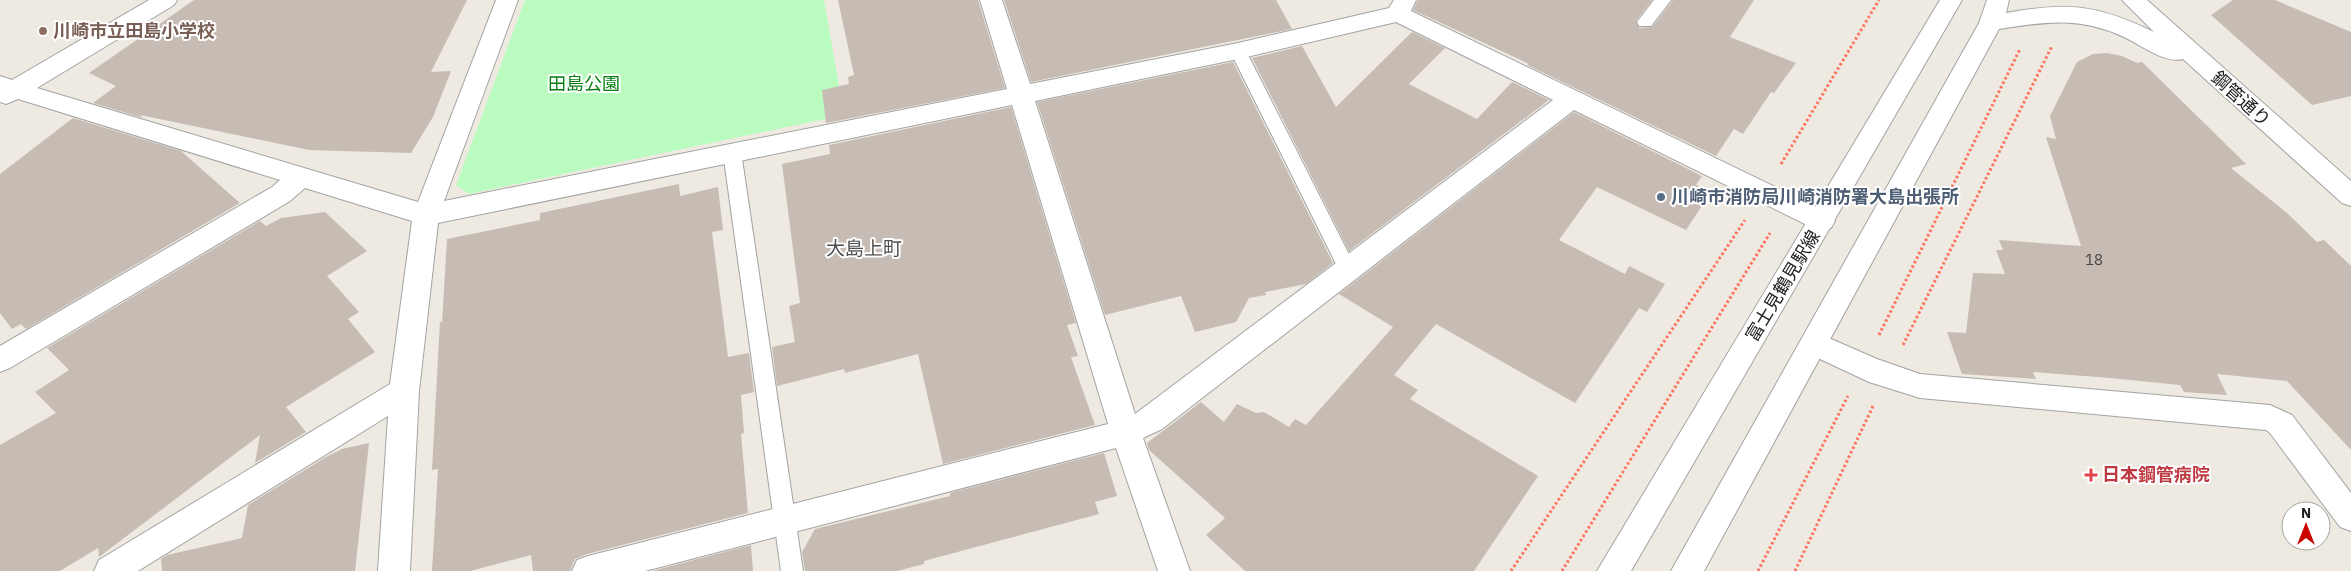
<svg xmlns="http://www.w3.org/2000/svg" width="2351" height="571" font-family="'IBM Plex Sans','Noto Sans JP',sans-serif">
	<style>
		.park { fill: #bafcc0 }
		.building { fill: #c6bcb4 }
		.lines { fill: none; stroke-linecap: round; stroke-linejoin: round }
		.service-casing { stroke: #a3a3a3; stroke-width: 2 }
		.minor-casing { stroke: #a3a3a3; stroke-width: 2 }
		.tertiary-casing { stroke: #a3a3a3; stroke-width: 2 }
		.path { stroke: #ff7361; stroke-width: 3; stroke-dasharray: 2.5 2.5; stroke-linecap: butt }
		.service { fill: #fff; fill-rule: evenodd }
		.minor { fill: #fff; fill-rule: evenodd }
		.tertiary { fill: #fff; fill-rule: evenodd }
		.education-dot { fill: #8d6e63; stroke: #fff; stroke-width: 2 }
		.service-dot { fill: #5c6f8a; stroke: #fff; stroke-width: 2 }
		.health-dot { fill: #e0444e; stroke: #fff; stroke-width: 2 }
		.labels { text-anchor: middle; stroke-width: 4; stroke-linejoin: round; paint-order: stroke }
		.number-label { font-size: 15px; fill: #464442 }
		.education-label { font-size: 18px; font-weight: bold; fill: #785e54; stroke: #fff; text-anchor: start }
		.park-label { font-size: 18px; fill: #067e12; stroke: #fff }
		.street-label { font-size: 18px; fill: #1c1c1c; stroke: #fff }
		.service-label { font-size: 18px; font-weight: bold; fill: #4e5e75; stroke: #fff; text-anchor: start }
		.health-label { font-size: 18px; font-weight: bold; fill: #be3a42; stroke: #fff; text-anchor: start }
		.neighbourhood-label { font-size: 19px; fill: #4f4f4f; stroke: #fff }
	</style>
	<rect width="100%" height="100%" fill="#eeeae1"/>
	<polygon class="park" points="525,0 824,0 844,115 469,194 456,185"/>
	<g class="building">
		<polygon points="194,0 467,0 431,72 451,71 433,117 411,153 309,150 140,115 143,118 93,103 116,86 89,73"/>
		<polygon points="838,0 978,0 1005,88 826,123 822,90 849,84 848,77 854,75"/>
		<polygon points="1004,0 1276,0 1292,29 1031,82"/>
		<polygon points="1418,0 1652,0 1636,21 1639,28 1652,27 1673,0 1754,0 1730,37 1796,63 1774,93 1771,92 1743,134 1734,129 1716,156 1527,65 1529,64 1413,10"/>
		<polygon points="2233,0 2275,0 2351,32 2351,96 2312,105 2211,15"/>
		<polygon points="1412,32 1445,48 1409,84 1477,119 1512,82 1549,100 1349,251 1252,58 1302,46 1336,107"/>
		<polygon points="2107,53 2122,56 2137,63 2142,62 2246,164 2231,168 2287,213 2317,242 2324,240 2351,266 2351,450 2287,381 2217,374 2227,395 2184,392 2180,385 2110,378 2033,372 2036,379 1962,374 1947,332 1966,333 1973,273 2005,274 1996,250 2003,250 1999,240 2081,246 2046,137 2056,139 2050,116 2077,62 2093,54"/>
		<polygon points="1233,62 1333,263 1306,284 1265,292 1266,295 1249,298 1236,322 1195,332 1181,296 1105,315 1037,102"/>
		<polygon points="1011,107 1076,323 1067,325 1078,356 1071,357 1095,425 943,464 918,354 845,373 844,369 777,386 772,347 795,342 789,306 800,303 782,164 830,154 829,145"/>
		<polygon points="1574,112 1702,176 1696,185 1711,192 1686,230 1597,187 1559,240 1625,274 1629,266 1665,284 1647,312 1639,308 1575,403 1436,324 1394,375 1418,390 1410,399 1538,476 1474,571 1245,571 1206,535 1225,518 1149,450 1147,443 1201,402 1224,422 1237,404 1256,413 1264,412 1289,427 1295,419 1306,425 1393,327 1339,294"/>
		<polygon points="73,118 181,151 240,203 26,329 21,324 12,329 0,313 0,174"/>
		<polygon points="679,184 680,196 718,187 723,230 712,232 728,357 749,353 754,392 741,395 744,433 741,434 748,513 587,554 575,559 570,571 533,571 531,555 470,571 432,571 438,469 432,470 440,321 442,323 447,239 540,220 540,213"/>
		<polygon points="325,212 367,251 327,276 359,312 348,319 375,352 286,407 306,432 255,463 260,435 99,557 98,548 60,571 0,571 0,445 56,413 35,392 69,370 47,348 260,221 266,226 281,218"/>
		<polygon points="369,443 355,571 162,571 161,559 167,555 242,538 248,505 326,457 342,449"/>
		<polygon points="1104,453 1117,496 1095,502 1099,514 924,561 924,564 897,571 805,571 802,552 815,529 950,496 950,493"/>
		<polygon points="751,545 753,571 652,571"/>
	</g>
	<g class="lines">
		<defs>
			<g id="service">
				<polygon points="1654,0 1671,0 1651,26 1639,26 1637,22"/>
				<polygon points="1238,45 1244,47 1246,51 1357,270 1355,275 1348,277 1341,275 1339,270 1230,51 1232,47"/>
				<polygon points="732,146 738,148 741,152 803,571 781,571 723,152 726,148"/>
			</g>
			<g id="minor">
				<path d="M149,0H177L174,5L37,88L418,202L496,0H518L444,201L1007,89L980,0H1002L1030,84L1238,43L1389,8L1394,0H1416L1411,11L1831,214L1835,221L1831,228L1822,231L1813,228L1574,110L1162,429L1143,438L1190,571H1158L1116,448L645,571H572L577,560L588,556L1108,424L1012,105L438,223L419,391L410,571H378L388,416L138,571H94L99,560L390,384L412,221L305,188L290,201L10,368L0,372V346L272,187L280,180L18,99L6,104L0,102V76L12,80ZM1396,22L1553,100L1135,414L1035,101L1238,59Z"/>
				<polygon points="1815,332 1877,359 1920,374 2270,405 2292,415 2351,493 2351,531 2340,527 2270,433 2266,430 1920,398 1869,382 1805,352 1801,344 1805,336"/>
			</g>
			<g id="tertiary">
				<polygon points="1940,0 1962,0 1631,571 1597,571"/>
				<path d="M1987,0H2009L2006,13C2068,2 2096,4 2154,32L2122,0H2147L2351,181V206L2342,203L2183,59C2165,64 2141,45 2124,37C2079,16 2046,22 1999,29L1704,571H1671L1979,23Z"/>
			</g>
		</defs>
		<use href="#service" class="service-casing"/>
		<use href="#minor" class="minor-casing"/>
		<use href="#tertiary" class="tertiary-casing"/>
		<g class="path">
			<polyline points="1781,164 1879,0"/>
			<polyline points="1879,335 2020,49"/>
			<polyline points="1903,345 2052,46"/>
			<polyline points="1511,571 1745,220"/>
			<polyline points="1562,571 1770,233"/>
			<polyline points="1758,571 1848,396"/>
			<polyline points="1795,571 1873,406"/>
		</g>
		<use href="#service" class="service"/>
		<use href="#minor" class="minor"/>
		<use href="#tertiary" class="tertiary"/>
	</g>
	<circle class="education-dot" cx="43" cy="31" r="5"/>
	<circle class="service-dot" cx="1661" cy="197" r="5"/>
	<path class="health-dot" d="M2088.5 467.5h5v5h5v5h-5v5h-5v-5h-5v-5h5z"/>
	<g class="labels">
		<g class="number-label">
			<text x="2094" y="265">18</text>
		</g>
		<g class="education-label">
			<text x="53" y="37">川崎市立田島小学校</text>
		</g>
		<g class="park-label">
			<text x="584" y="90">田島公園</text>
		</g>
		<g class="street-label">
			<text transform="translate(2241 99) rotate(42)" y="6">鋼管通り</text>
			<text transform="translate(1783 286) rotate(-59)" y="6">富士見鶴見駅線</text>
		</g>
		<g class="service-label">
			<text x="1671" y="203">川崎市消防局川崎消防署大島出張所</text>
		</g>
		<g class="health-label">
			<text x="2102" y="481">日本鋼管病院</text>
		</g>
		<g class="neighbourhood-label">
			<text x="864" y="255">大島上町</text>
		</g>
	</g>
	<g transform="translate(2306 526)"><circle r="24" fill="#ffffff" stroke="#a4a4a4"/>
	<path d="M0-4L9 19L0 12L-9 19Z" fill="#c80300"/>
	<text y="-8" font-size="14" font-weight="bold" text-anchor="middle" fill="#1c1c1c">N</text>
	</g>
</svg>
